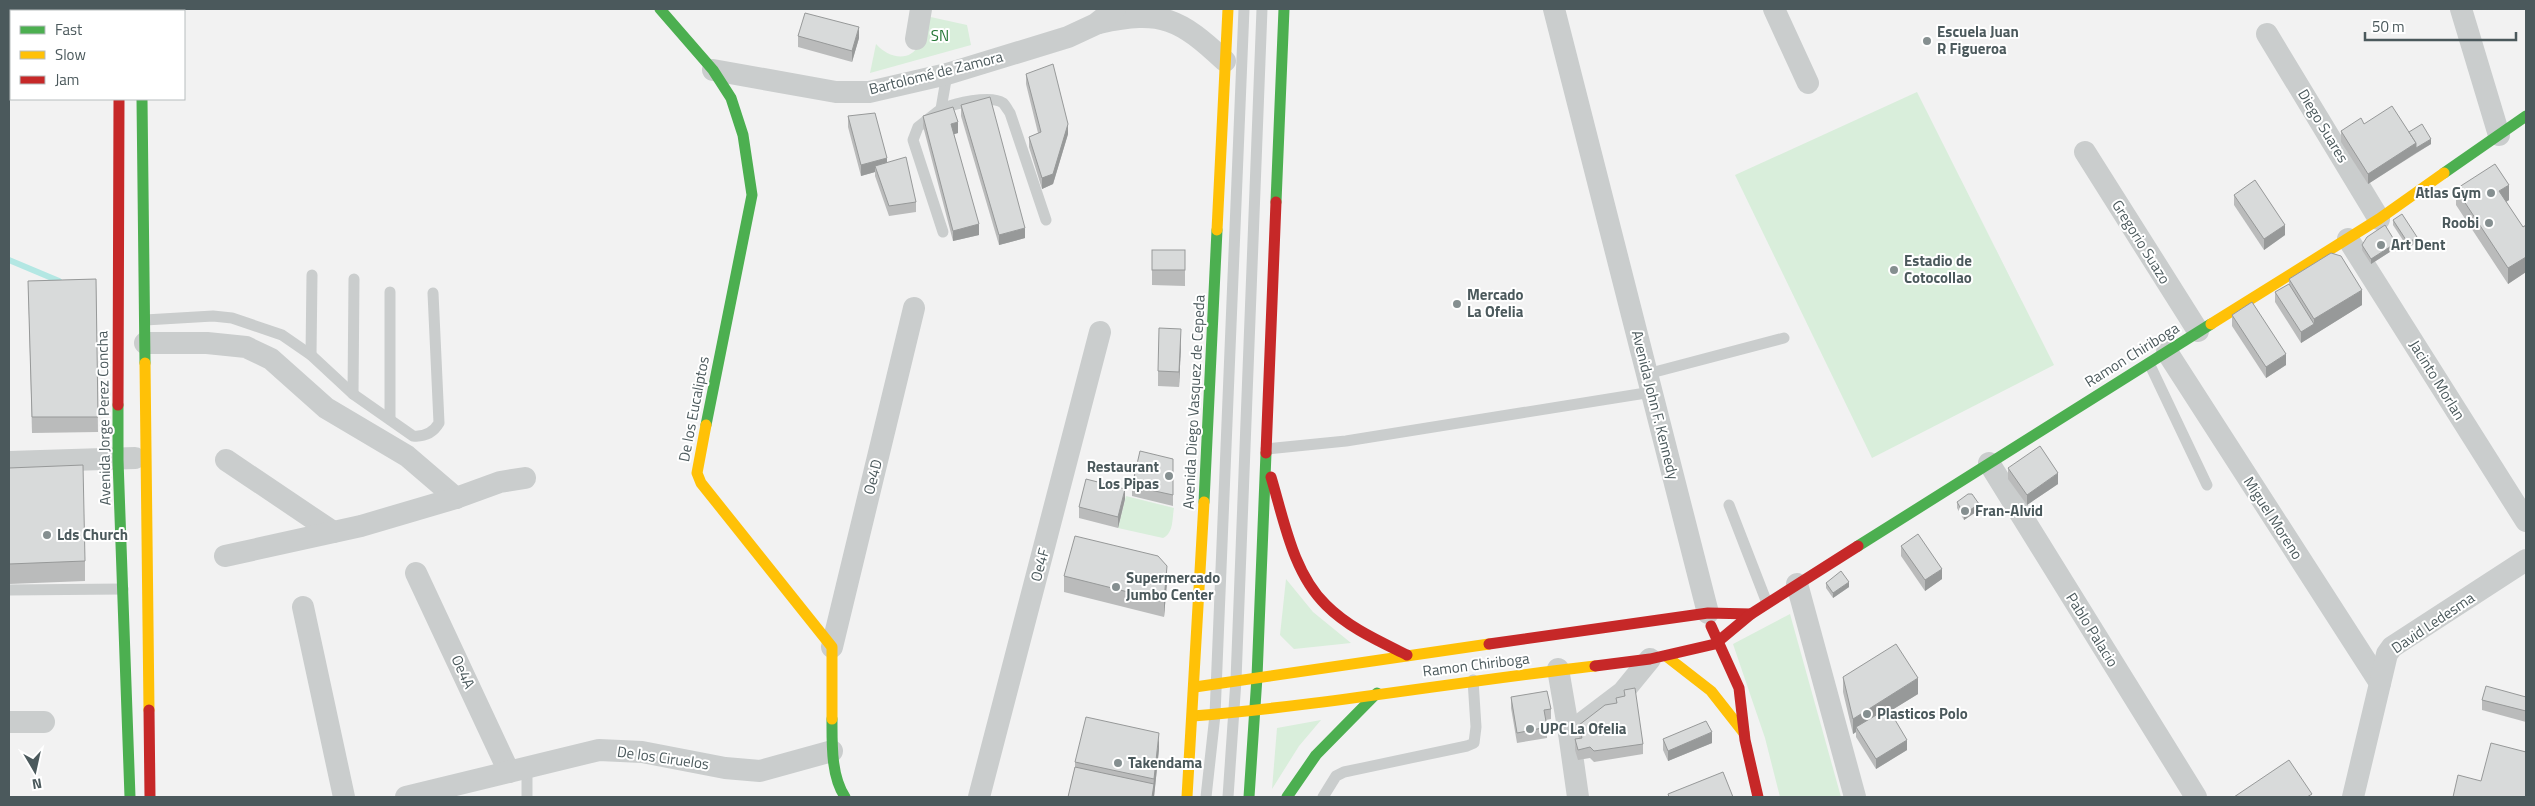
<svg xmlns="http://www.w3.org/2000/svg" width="2535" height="806" font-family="'Titillium Web',sans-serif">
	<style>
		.green { fill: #d9eedb }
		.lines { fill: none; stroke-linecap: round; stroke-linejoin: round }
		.stream { stroke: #b3e7e3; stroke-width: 6 }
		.lane { stroke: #cacdcd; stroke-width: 11 }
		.street { stroke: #cacdcd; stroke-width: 22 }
		.fast { stroke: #4caf50; stroke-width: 11 }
		.slow { stroke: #ffc107; stroke-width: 11 }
		.jam { stroke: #c62828; stroke-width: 11 }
		.wall { fill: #babbbb }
		.shaded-wall { fill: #979999 }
		.building { fill: #d8dada; stroke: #979999 }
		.poi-dot { fill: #858f90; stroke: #fff; stroke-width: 2 }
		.labels { text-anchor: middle; stroke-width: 4; stroke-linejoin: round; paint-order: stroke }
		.poi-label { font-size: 15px; font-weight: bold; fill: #4b595c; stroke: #fff; text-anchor: start }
		.park-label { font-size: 15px; fill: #237635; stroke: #fff }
		.street-label { font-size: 15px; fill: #4b595c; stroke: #fff }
	</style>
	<rect width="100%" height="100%" fill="#f2f2f2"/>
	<g class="green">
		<path d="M926,16L967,25L971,45L870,73L876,44C887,57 910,64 919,44C923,36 924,25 926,16Z"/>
		<polygon points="1917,92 2054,365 1872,458 1735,175"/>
		<path d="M1126,496L1174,508C1172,518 1174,533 1163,538L1118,528Z"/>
		<polygon points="1286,579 1313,612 1351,643 1294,649 1280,635"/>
		<polygon points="1790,614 1841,797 1780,797 1765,738 1733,644"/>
		<polygon points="1321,720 1299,746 1272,789 1277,728"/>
	</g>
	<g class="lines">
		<polyline class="stream" points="9,260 59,281"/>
		<g class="lane">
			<path d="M941,109C954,104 990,94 1003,103C1005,105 1008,110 1010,113L1046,220"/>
			<polyline points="943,232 913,140 918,127 941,109 947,74"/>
			<path d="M145,320L213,316L232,318L282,335L311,355L353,394L413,436C424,437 433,433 439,423L433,293"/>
			<polyline points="311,355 312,275"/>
			<polyline points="2149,363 2207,485"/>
			<polyline points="1647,374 1784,338"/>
			<polyline points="353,394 354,279"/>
			<polyline points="390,419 390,292"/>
			<polyline points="1266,449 1346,441 1652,392"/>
			<polyline points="1729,505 1767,603"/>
			<polyline points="9,590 123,589"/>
			<polyline points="527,797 527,767"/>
			<polyline points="1206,797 1215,715 1244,9"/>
			<polyline points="1228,797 1236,680 1262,9"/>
			<polyline points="1323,797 1336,776 1344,772 1467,746 1474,743 1476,727 1473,680"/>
		</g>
		<g class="street">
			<polyline points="1554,9 1708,613"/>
			<polyline points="1774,9 1808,83"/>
			<polyline points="2461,9 2499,135"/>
			<path d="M1099,23C1162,9 1180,19 1225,61"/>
			<polyline points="2267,34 2379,219"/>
			<polyline points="916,39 921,9"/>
			<polyline points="713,70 836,92 869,92 947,74 1068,37 1096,24 1115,9"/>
			<polyline points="2085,152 2198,331"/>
			<polyline points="2348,239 2526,521"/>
			<polyline points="145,343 207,343 246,347 271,359 326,408 407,456 456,498"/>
			<polyline points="2167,352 2380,683"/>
			<polyline points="226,460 333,532"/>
			<polyline points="9,462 135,458"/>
			<polyline points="1989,463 2196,797"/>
			<polyline points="225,556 361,526 456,498 500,482 525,478"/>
			<polyline points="416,573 509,772"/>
			<polyline points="1797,584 1855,797"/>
			<polyline points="303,607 344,797"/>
			<polyline points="832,647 914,308"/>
			<polyline points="1558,669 1569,733"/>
			<polyline points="9,722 44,722"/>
			<polyline points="406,797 599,750 642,752 725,768 760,771 832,751"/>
			<polyline points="979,797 1100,332"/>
			<polyline points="1578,797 1569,733 1623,692 1650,659"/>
			<polyline points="2353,797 2387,654 2392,647 2526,560"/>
		</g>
		<g class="fast">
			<polyline points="119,9 119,11"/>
			<polyline points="141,9 141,11"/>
			<polyline points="660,9 713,70 731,98 743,135 752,195 706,425"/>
			<polyline points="142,99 145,363"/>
			<polyline points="2444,173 2526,116"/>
			<polyline points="1276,202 1284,9"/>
			<polyline points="118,405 118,460 130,797"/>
			<polyline points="1204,502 1217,230"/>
			<polyline points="1858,546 2211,324"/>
			<path d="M832,719C832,744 831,776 845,797"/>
			<polyline points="1249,797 1257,677 1266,453"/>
			<polyline points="1287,797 1316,755 1377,693"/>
		</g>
		<g class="slow">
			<polyline points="1217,230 1228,9"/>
			<polyline points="2211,324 2379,219 2444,173"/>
			<polyline points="145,363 149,710"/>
			<polyline points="706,425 697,473 701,483 832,647 832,719"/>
			<polyline points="1666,656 1711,691 1744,733"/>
			<polyline points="1195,687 1489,644"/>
			<path d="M1193,716C1327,705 1461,681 1595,666"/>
			<polyline points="1187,797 1204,502"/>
		</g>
		<g class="jam">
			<polyline points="118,405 119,99"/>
			<polyline points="1266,453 1276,202"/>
			<path d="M1271,477C1284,520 1293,573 1326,605C1349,628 1379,641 1407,655"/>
			<polyline points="1711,626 1739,688 1745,740 1758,797"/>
			<polyline points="1489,644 1708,613 1751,614"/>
			<polyline points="1595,666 1650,659 1715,644 1751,614 1858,546"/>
			<polyline points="149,710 150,797"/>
		</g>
	</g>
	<g class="wall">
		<polygon points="798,36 859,38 852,62 798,47"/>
		<polygon points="1026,74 1068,134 1053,184 1042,189 1029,147 1029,137 1038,133 1026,84"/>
		<polygon points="961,105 1025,238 999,245 961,116"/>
		<polygon points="848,116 887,162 916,202 916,212 889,216 875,176 875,172 861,176 848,127"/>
		<polygon points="923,116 958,133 954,134 979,235 953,241 923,126"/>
		<polygon points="2364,124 2409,132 2431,144 2368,184 2341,142 2341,131"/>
		<polygon points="2456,189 2509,200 2506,202 2523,227 2526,225 2526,272 2508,284 2456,205"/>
		<polygon points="2234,195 2285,235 2264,250 2234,205"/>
		<polygon points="2393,220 2417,242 2408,248 2393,225"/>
		<polygon points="2362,245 2396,248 2371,264 2362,250"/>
		<polygon points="1152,250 1185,250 1185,286 1152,285"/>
		<polygon points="96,279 98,432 32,433 28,281"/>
		<polygon points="2289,279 2362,305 2301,343 2275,302 2275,292 2289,284"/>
		<polygon points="2232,315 2286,365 2266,378 2232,326"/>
		<polygon points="1181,345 1179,387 1158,386 1158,371"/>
		<polygon points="1173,459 1173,506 1132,496 1132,486"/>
		<polygon points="9,468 85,561 85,581 9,584"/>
		<polygon points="2008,468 2058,484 2027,505 2008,479"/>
		<polygon points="1125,499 1118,528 1079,518 1079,507"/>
		<polygon points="1957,502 1979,510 1964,520 1957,508"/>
		<polygon points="1901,546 1942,579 1925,591 1901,556"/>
		<polygon points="1064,576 1167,582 1164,617 1064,592"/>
		<polygon points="1826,583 1849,587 1833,598 1826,588"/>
		<polygon points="1843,677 1918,694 1890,711 1907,750 1876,769 1856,737 1856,732 1853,734 1843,692"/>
		<polygon points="1624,690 1643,744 1643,754 1594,762 1590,758 1578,760 1575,750 1575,739 1579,739 1579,725 1616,703 1616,698 1624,696"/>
		<polygon points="1511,697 1551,709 1551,719 1546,720 1547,727 1547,738 1517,743 1511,708"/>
		<polygon points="2526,697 2526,722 2482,710 2482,700"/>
		<polygon points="1663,739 1712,743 1668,761 1663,750"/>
		<polygon points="1159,749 1154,797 1068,797 1075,767 1075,762"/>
	</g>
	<g class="shaded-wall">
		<polygon points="859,27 859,38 852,62 852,51"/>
		<polygon points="958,122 958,133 951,135 951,124"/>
		<polygon points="1068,124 1068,134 1053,184 1042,189 1042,178"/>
		<polygon points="2431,139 2431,144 2416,153 2416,148"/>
		<polygon points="2416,143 2416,153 2368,184 2368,174"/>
		<polygon points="887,158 887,169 875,166 875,172 861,176 861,165"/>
		<polygon points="2509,185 2509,200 2499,206 2499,191"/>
		<polygon points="979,224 979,235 953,241 953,231"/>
		<polygon points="2285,225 2285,235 2264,250 2264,239"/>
		<polygon points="1025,228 1025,238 999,245 999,235"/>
		<polygon points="2417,237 2417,242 2408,248 2408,243"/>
		<polygon points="2396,243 2396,248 2371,264 2371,259"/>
		<polygon points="2526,257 2526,272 2508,284 2508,268"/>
		<polygon points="2362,290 2362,305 2301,343 2301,332 2314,324 2314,319"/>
		<polygon points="1181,329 1181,345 1179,387 1179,372"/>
		<polygon points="2286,354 2286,365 2266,378 2266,367"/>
		<polygon points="2058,473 2058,484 2027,505 2027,495"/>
		<polygon points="1125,489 1125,499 1118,528 1118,517"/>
		<polygon points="1979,504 1979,510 1964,520 1964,514"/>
		<polygon points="1167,566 1167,582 1164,617 1164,601"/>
		<polygon points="1942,569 1942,579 1925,591 1925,580"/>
		<polygon points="1849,582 1849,587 1833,598 1833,593"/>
		<polygon points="1918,678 1918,694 1858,731 1856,727 1856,732 1853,734 1853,719"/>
		<polygon points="1712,732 1712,743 1668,761 1668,751"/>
		<polygon points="1159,733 1159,749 1154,797 1152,797"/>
		<polygon points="1907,740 1907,750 1876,769 1876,759"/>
	</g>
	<g class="building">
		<polygon points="805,13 859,27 852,51 798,36"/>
		<polygon points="1053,64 1068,124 1053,174 1042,178 1029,137 1041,132 1026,74"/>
		<polygon points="990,97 1025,228 999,235 961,105"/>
		<polygon points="2392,106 2416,143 2368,174 2341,131 2361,118 2364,124"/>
		<polygon points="953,107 958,122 951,124 979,224 953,231 923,116"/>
		<polygon points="875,113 887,158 861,165 848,116"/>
		<polygon points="2422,124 2431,139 2416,148 2416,143 2409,132"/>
		<polygon points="906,157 916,202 889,206 875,166"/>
		<polygon points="2495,164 2509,185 2499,191 2523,227 2526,225 2526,257 2508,268 2456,189"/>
		<polygon points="2255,180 2285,225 2264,239 2234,195"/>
		<polygon points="2402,214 2417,237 2408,243 2393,220"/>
		<polygon points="2385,225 2396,243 2371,259 2362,245 2367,237"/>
		<rect x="1152" y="250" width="33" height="20"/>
		<polygon points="2331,253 2341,256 2362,290 2314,319 2289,279"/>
		<polygon points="96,279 98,417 32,417 28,281"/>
		<polygon points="2289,284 2314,324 2301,332 2275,292"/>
		<polygon points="2252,302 2286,354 2266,367 2232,315"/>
		<polygon points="1159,328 1181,329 1179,372 1158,371"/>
		<polygon points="2040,446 2058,473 2027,495 2008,468"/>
		<polygon points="1140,451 1173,459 1173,495 1132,486"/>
		<polygon points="83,465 85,561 9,564 9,468"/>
		<polygon points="1086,479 1125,489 1118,517 1079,507"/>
		<polygon points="1968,494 1972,494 1979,504 1964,514 1957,502"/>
		<polygon points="1918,534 1942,569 1925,580 1901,546"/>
		<polygon points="1075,536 1158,556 1167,566 1164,601 1064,576"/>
		<polygon points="1841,571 1849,582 1833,593 1826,583"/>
		<polygon points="1896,644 1918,678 1853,719 1843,677"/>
		<polygon points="2486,686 2526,697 2526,711 2482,700"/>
		<polygon points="1635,688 1643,744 1594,751 1590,747 1578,750 1575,739 1582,738 1579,725 1605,705 1617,703 1616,698 1625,696 1624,690"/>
		<polygon points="1547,691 1551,709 1544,710 1547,727 1517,733 1511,697"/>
		<polygon points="1888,708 1907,740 1876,759 1856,727"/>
		<polygon points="1086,717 1159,733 1154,779 1075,762"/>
		<polygon points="1706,721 1712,732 1668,751 1663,739"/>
		<polygon points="2491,743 2526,752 2526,797 2453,797 2458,775 2481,781"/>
		<polygon points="2289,760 2312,794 2307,797 2234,797"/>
		<polygon points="1075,767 1154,784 1152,797 1068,797"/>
		<polygon points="1723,772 1733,797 1669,797 1668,794"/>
	</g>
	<g class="poi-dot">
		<circle cx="1927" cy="41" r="5"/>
		<circle cx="2491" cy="193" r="5"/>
		<circle cx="2489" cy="223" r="5"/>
		<circle cx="2381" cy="245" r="5"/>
		<circle cx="1894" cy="270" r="5"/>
		<circle cx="1457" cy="304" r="5"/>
		<circle cx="1169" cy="476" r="5"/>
		<circle cx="1965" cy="511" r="5"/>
		<circle cx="47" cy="535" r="5"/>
		<circle cx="1116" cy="587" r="5"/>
		<circle cx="1867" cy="714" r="5"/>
		<circle cx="1530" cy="729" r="5"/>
		<circle cx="1118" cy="763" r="5"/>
	</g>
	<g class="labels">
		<g class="poi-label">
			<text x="1937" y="37">Escuela Juan<tspan x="1937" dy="17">R Figueroa</tspan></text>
			<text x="2481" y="198" text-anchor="end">Atlas Gym</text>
			<text x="2479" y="228" text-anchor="end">Roobi</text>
			<text x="2391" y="250">Art Dent</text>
			<text x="1904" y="266">Estadio de<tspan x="1904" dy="17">Cotocollao</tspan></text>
			<text x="1467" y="300">Mercado<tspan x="1467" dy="17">La Ofelia</tspan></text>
			<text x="1159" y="472" text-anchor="end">Restaurant<tspan x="1159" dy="17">Los Pipas</tspan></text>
			<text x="1975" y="516">Fran-Alvid</text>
			<text x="57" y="540">Lds Church</text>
			<text x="1126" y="583">Supermercado<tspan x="1126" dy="17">Jumbo Center</tspan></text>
			<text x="1877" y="719">Plasticos Polo</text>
			<text x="1540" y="734">UPC La Ofelia</text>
			<text x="1128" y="768">Takendama</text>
		</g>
		<g class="park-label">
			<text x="940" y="41">SN</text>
		</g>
		<g class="street-label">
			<text transform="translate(936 73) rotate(-14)" y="5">Bartolomé de Zamora</text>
			<text transform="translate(2323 126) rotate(59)" y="5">Diego Suares</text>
			<text transform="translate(2141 242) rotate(58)" y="5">Gregorio Suazo</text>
			<text transform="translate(2132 355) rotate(-32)" y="5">Ramon Chiriboga</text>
			<text transform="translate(2437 380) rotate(58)" y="5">Jacinto Morlan</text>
			<text transform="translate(1194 402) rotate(-87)" y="5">Avenida Diego Vasquez de Cepeda</text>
			<text transform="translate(1655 405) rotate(76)" y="5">Avenida John F. Kennedy</text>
			<text transform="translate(694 409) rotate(-79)" y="5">De los Eucaliptos</text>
			<text transform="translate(104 418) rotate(-91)" y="5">Avenida Jorge Perez Concha</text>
			<text transform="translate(873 477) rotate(-76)" y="5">Oe4D</text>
			<text transform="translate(2273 518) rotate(57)" y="5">Miguel Moreno</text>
			<text transform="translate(1040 565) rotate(-75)" y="5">Oe4F</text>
			<text transform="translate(2433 623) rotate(-34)" y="5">David Ledesma</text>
			<text transform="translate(2092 630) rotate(58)" y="5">Pablo Palacio</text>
			<text transform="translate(1476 665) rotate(-7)" y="5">Ramon Chiriboga</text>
			<text transform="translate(463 672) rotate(65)" y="5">Oe4A</text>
			<text transform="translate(663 758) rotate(8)" y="5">De los Ciruelos</text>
		</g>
	</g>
	<rect width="2535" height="806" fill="none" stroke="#4b595c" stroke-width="20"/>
	<rect x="10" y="10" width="175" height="90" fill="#ffffff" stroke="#b7bdbe"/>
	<rect x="20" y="26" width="25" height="8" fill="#4caf50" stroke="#b7bdbe"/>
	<text x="55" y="35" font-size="15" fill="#4b595c">Fast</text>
	<rect x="20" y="51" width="25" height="8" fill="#ffc107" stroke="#b7bdbe"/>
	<text x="55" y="60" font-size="15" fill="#4b595c">Slow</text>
	<rect x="20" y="76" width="25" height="8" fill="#c62828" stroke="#b7bdbe"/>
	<text x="55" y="85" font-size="15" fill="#4b595c">Jam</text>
	<g transform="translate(35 771) rotate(171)" stroke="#ffffff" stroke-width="4" paint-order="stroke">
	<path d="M0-4L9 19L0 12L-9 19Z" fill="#4b595c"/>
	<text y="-8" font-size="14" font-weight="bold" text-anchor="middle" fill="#4b595c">N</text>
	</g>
	<path d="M2365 32v8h151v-8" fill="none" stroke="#4b595c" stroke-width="2.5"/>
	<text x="2372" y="32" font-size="15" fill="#4b595c" stroke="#ffffff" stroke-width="4" paint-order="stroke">50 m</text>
</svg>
